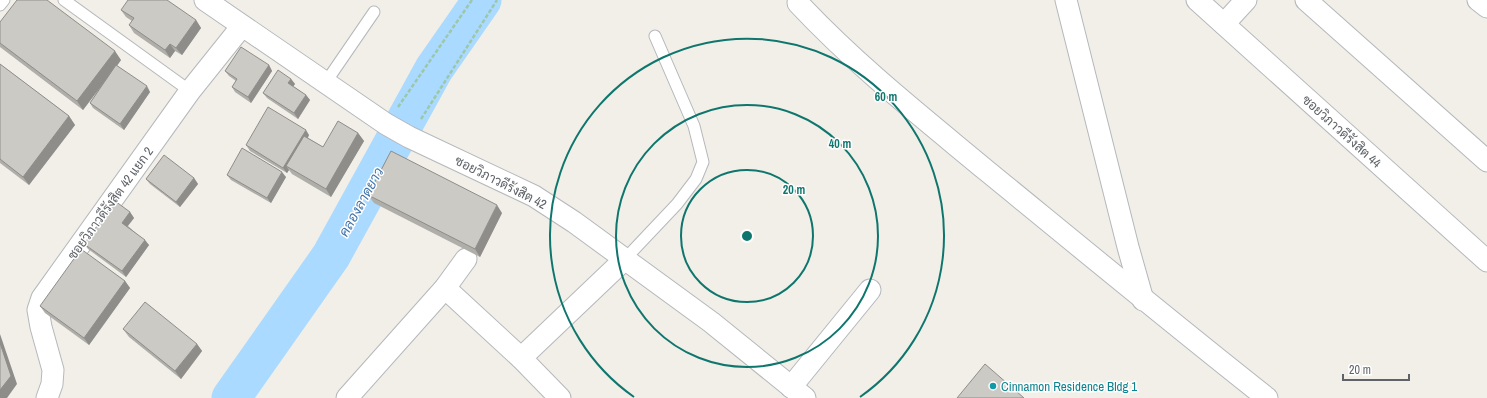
<svg xmlns="http://www.w3.org/2000/svg" width="1487" height="398" font-family="'Archivo Narrow',Sarabun,sans-serif">
	<style>
		.lines { fill: none; stroke-linecap: round; stroke-linejoin: round }
		.river { stroke: #aadaff; stroke-width: 39 }
		.lane-casing { stroke: #b5b8bc; stroke-width: 13 }
		.street-casing { stroke: #b5b8bc; stroke-width: 23 }
		.path { stroke: #9cc7a9; stroke-width: 2.5; stroke-dasharray: 4 2; stroke-linecap: butt }
		.lane { stroke: #fff; stroke-width: 11 }
		.street { stroke: #fff; stroke-width: 21 }
		.wall { fill: #afaea9 }
		.shaded-wall { fill: #8f8d8a }
		.building { fill: #cccac5; stroke: #8f8d8a }
		.ring { fill: none; stroke: #0f766e; stroke-width: 2 }
		.culture-dot { fill: #0f9aa8; stroke: #fff; stroke-width: 1.5 }
		.labels { text-anchor: middle; stroke-width: 3; stroke-linejoin: round; paint-order: stroke }
		.street-label { font-size: 13px; fill: #5f6368; stroke: #fff }
		.culture-label { font-size: 13px; fill: #0d838f; stroke: #fff; text-anchor: start }
		.water-label { font-size: 14px; font-style: italic; fill: #4174aa; stroke: #fff }
		.centre { fill: #0f766e; stroke: #fff; stroke-width: 2 }
		.ring-label { font-size: 12px; text-anchor: middle; font-weight: bold; fill: #0f766e; stroke: #fff; stroke-width: 3; stroke-linejoin: round; paint-order: stroke }
	</style>
	<rect width="100%" height="100%" fill="#f1efe8"/>
	<g class="lines">
		<polyline class="river" points="231,398 331,256 434,69 482,0"/>
		<defs>
			<g id="lane">
				<polyline points="64,0 190,91"/>
				<polyline points="0,5 4,0"/>
				<polyline points="326,82 374,12"/>
				<polyline points="625,259 677,204 696,179 703,162 694,126 655,36"/>
			</g>
			<g id="street">
				<polyline points="205,0 386,124 409,137 534,196 574,222 711,322 805,398"/>
				<polyline points="1066,0 1128,247 1143,300"/>
				<polyline points="1197,0 1487,261"/>
				<polyline points="1306,0 1487,161"/>
				<polyline points="1478,0 1487,7"/>
				<path d="M798,3C856,65 922,117 987,171C1080,247 1172,323 1267,398"/>
				<polyline points="1224,24 1246,0"/>
				<polyline points="445,288 521,358"/>
				<polyline points="791,387 870,290"/>
				<polyline points="47,398 52,384 53,370 41,327 38,310 42,298 190,91 242,26"/>
				<polyline points="347,398 445,288 466,259"/>
				<polyline points="560,398 521,358 625,259"/>
			</g>
		</defs>
		<use href="#lane" class="lane-casing"/>
		<use href="#street" class="street-casing"/>
		<g class="path">
			<polyline points="398,107 472,0"/>
			<polyline points="421,119 497,0"/>
		</g>
		<use href="#lane" class="lane"/>
		<use href="#street" class="street"/>
	</g>
	<g class="wall">
		<polygon points="121,10 196,20 201,28 182,55 175,51 170,58 134,33 129,25 132,21 126,17"/>
		<polygon points="0,22 121,60 117,66 150,92 124,130 93,108 90,103 98,90 83,110 0,47"/>
		<polygon points="0,64 69,116 75,125 29,185 0,163"/>
		<polygon points="269,65 272,71 251,103 235,92 232,87 236,81 229,76 225,71"/>
		<polygon points="291,79 295,84 293,86 306,95 310,100 298,119 267,98 263,93"/>
		<polygon points="358,133 364,141 331,197 292,174 289,170 287,173 250,151 246,145 309,135 308,138 323,147"/>
		<polygon points="227,175 286,177 271,203 231,180"/>
		<polygon points="194,178 198,184 180,207 150,184 146,179"/>
		<polygon points="368,195 502,213 480,257 374,203"/>
		<polygon points="130,212 134,218 128,226 149,245 126,277 88,249 84,244"/>
		<polygon points="125,281 130,288 89,345 45,313 40,306"/>
		<polygon points="123,329 197,344 202,351 181,379 129,337"/>
	</g>
	<g class="shaded-wall">
		<polygon points="196,20 201,28 182,55 176,48"/>
		<polygon points="170,44 175,51 170,58 165,50"/>
		<polygon points="115,51 121,60 83,110 77,101"/>
		<polygon points="269,65 272,71 251,103 248,97"/>
		<polygon points="291,79 295,84 292,88 288,83"/>
		<polygon points="147,86 150,92 124,130 120,124"/>
		<polygon points="306,95 310,100 298,119 294,113"/>
		<polygon points="69,116 75,125 29,185 23,177"/>
		<polygon points="306,130 309,135 290,168 286,166 289,170 287,173 283,168"/>
		<polygon points="358,133 364,141 331,197 326,189"/>
		<polygon points="282,172 286,177 271,203 267,198"/>
		<polygon points="194,178 198,184 180,207 176,202"/>
		<polygon points="497,205 502,213 480,257 475,249"/>
		<polygon points="130,212 134,218 126,228 122,223"/>
		<polygon points="145,240 149,245 126,277 122,271"/>
		<polygon points="125,281 130,288 89,345 84,338"/>
		<polygon points="0,334 17,384 7,398 0,398"/>
		<polygon points="197,344 202,351 181,379 175,371"/>
	</g>
	<g class="building">
		<polygon points="17,0 47,0 115,51 77,101 0,43 0,22"/>
		<polygon points="128,0 167,0 196,20 176,48 170,44 165,50 129,25 134,18 121,10"/>
		<polygon points="241,47 269,65 248,97 232,87 237,79 225,71"/>
		<polygon points="0,64 69,116 23,177 0,159"/>
		<polygon points="116,65 147,86 120,124 90,103"/>
		<polygon points="278,70 291,79 288,83 306,95 294,113 263,93"/>
		<polygon points="268,107 306,130 283,168 246,145"/>
		<polygon points="338,121 358,133 326,189 286,166 304,136 323,147"/>
		<polygon points="242,148 282,172 267,198 227,175"/>
		<polygon points="391,151 497,205 475,249 368,195"/>
		<polygon points="164,155 194,178 176,202 146,179"/>
		<polygon points="115,201 130,212 122,223 145,240 122,271 84,244"/>
		<polygon points="81,249 125,281 84,338 40,306"/>
		<polygon points="145,302 197,344 175,371 123,329"/>
		<polygon points="0,343 11,376 0,390"/>
		<polygon points="985,364 1024,398 957,398"/>
	</g>
	<g class="ring">
		<circle cx="747" cy="236" r="66"/>
		<circle cx="747" cy="236" r="131"/>
		<path d="M634 397A197 197 0 1 1 860 397"/>
	</g>
	<circle class="culture-dot" cx="993" cy="386" r="4"/>
	<g class="labels">
		<g class="street-label">
			<text transform="translate(1342 131) rotate(42)" y="5">ซอยวิภาวดีรังสิต 44</text>
			<text transform="translate(501 182) rotate(27)" y="5">ซอยวิภาวดีรังสิต 42</text>
			<text transform="translate(110 203) rotate(-54)" y="5">ซอยวิภาวดีรังสิต 42 แยก 2</text>
		</g>
		<g class="culture-label">
			<text x="1001" y="391">Cinnamon Residence Bldg 1</text>
		</g>
		<g class="water-label">
			<text transform="translate(361 202) rotate(-61)" y="5">คลองลาดยาว</text>
		</g>
	</g>
	<circle cx="747" cy="236" r="6" class="centre"/>
	<g class="ring-label">
		<text x="886" y="101">60 m</text>
		<text x="840" y="148">40 m</text>
		<text x="794" y="194">20 m</text>
	</g>
	<path d="M1343 374v6h66v-6" fill="none" stroke="#5f6368" stroke-width="2"/>
	<text x="1349" y="374" font-size="12" fill="#5f6368" stroke="#ffffff" stroke-width="3" paint-order="stroke">20 m</text>
</svg>
